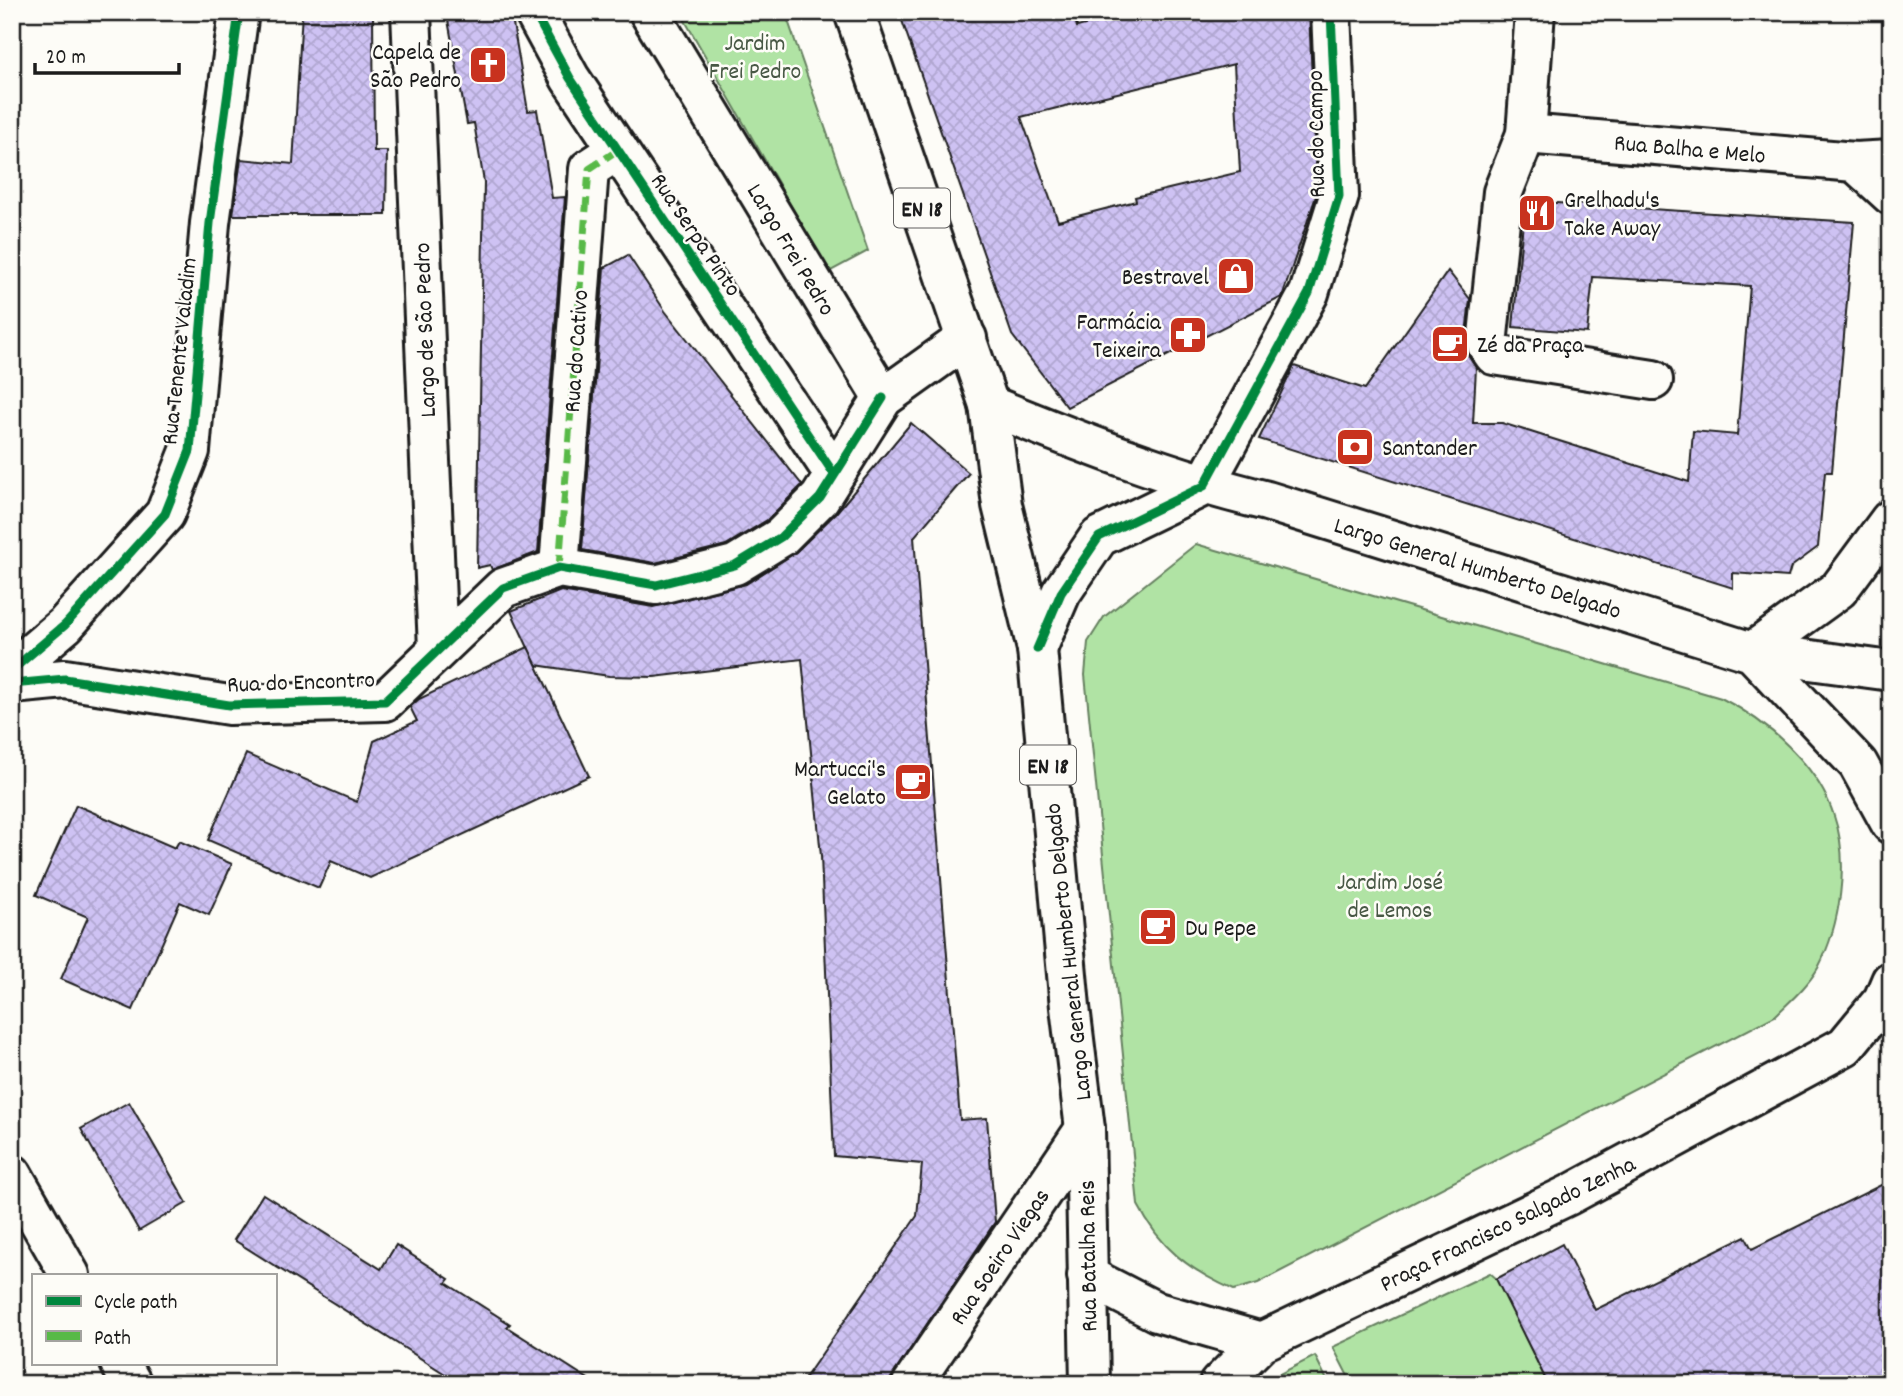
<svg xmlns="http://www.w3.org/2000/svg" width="1903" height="1396" font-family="Dekko,sans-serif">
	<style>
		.garden { fill: #b0e3a4; stroke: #668060; stroke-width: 2 }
		.building { fill: url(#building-cross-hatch); stroke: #1c1c1c; stroke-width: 2; fill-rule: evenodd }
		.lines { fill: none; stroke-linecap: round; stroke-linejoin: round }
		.minor-casing { stroke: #1c1c1c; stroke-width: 44 }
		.major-casing { stroke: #1c1c1c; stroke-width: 44 }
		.minor { stroke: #fdfcf7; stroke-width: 38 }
		.major { stroke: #fdfcf7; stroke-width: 38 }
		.quiet { stroke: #58b947; stroke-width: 7; stroke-dasharray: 14 7; stroke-linecap: butt }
		.cycleway-casing { stroke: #fdfcf7; stroke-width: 13 }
		.cycleway { stroke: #00873e; stroke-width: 9 }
		.labels { text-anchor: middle; stroke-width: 5; stroke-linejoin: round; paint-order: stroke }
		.shield { fill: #fdfcf7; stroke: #605f5e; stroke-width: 2 }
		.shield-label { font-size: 23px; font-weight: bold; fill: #1c1c1c }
		.park-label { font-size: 24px; fill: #485845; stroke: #fdfcf7 }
		.poi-label { font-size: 24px; fill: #1c1c1c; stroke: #fdfcf7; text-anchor: end }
		.street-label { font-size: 24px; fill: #1c1c1c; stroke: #fdfcf7 }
	</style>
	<defs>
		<pattern id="building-cross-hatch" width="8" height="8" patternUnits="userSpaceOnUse" patternTransform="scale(1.75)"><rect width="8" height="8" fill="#cec2f3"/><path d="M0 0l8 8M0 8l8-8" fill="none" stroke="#b0a6d0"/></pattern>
	</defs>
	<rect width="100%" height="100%" fill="#fdfcf7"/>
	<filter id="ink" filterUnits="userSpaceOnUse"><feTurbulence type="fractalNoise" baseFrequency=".0143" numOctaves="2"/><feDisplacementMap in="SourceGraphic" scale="14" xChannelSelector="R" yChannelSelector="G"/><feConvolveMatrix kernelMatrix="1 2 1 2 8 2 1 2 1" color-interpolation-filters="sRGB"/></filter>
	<g filter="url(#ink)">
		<g class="garden">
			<polygon points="680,12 785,12 868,251 829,272"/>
			<path d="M1196,544L1721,698C1767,721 1818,765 1834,816C1850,862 1840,926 1818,968C1807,987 1790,1001 1775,1016L1258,1283L1234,1290C1189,1270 1160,1248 1138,1205L1085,675L1088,642L1104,617Z"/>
			<polygon points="1490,1273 1497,1279 1548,1384 1352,1384 1333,1347"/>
			<polygon points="1315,1356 1329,1384 1260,1384"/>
		</g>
		<g class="building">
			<polygon points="302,12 373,12 374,151 387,151 386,215 233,215 241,159 293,164"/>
			<polygon points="493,12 511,12 528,111 537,110 552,198 565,197 538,552 492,570 490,565 477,568 484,182 474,123 467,124 448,20"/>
			<path d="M899,12H1073L1077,27L1137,12H1309L1317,193L1282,297L1067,407L1012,335ZM1234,64L1240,172L1135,197L1136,201L1058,221L1021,117Z"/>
			<polygon points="1525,201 1854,222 1832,472 1825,472 1818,547 1791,567 1788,577 1733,573 1733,588 1259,439 1294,366 1365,389 1448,271 1470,299 1465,343 1469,357 1476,368 1473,423 1502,423 1689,482 1693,431 1737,435 1750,286 1593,277 1587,333 1513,327"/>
			<polygon points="628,255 665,311 802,485 767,520 726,545 655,563 582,550 604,268"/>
			<polygon points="911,423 969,473 914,537 960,1120 987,1118 995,1222 887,1384 801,1384 917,1216 922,1164 834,1156 821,856 802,659 654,677 609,676 536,665 511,611 561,591 653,607 746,584 796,552 836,513"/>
			<polygon points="528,647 589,776 370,878 331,861 319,888 208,840 246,754 357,802 374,741 417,721 410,707 419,699"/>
			<polygon points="76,805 175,848 179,841 232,864 209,915 180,902 133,1010 61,979 88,917 36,895"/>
			<polygon points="129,1102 187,1203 139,1231 81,1129"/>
			<polygon points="1891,1180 1891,1384 1548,1384 1496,1279 1562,1244 1595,1310 1745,1236 1752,1249"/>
			<polygon points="263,1194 381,1269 396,1245 449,1279 446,1283 510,1324 507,1327 596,1384 461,1384 234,1240"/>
		</g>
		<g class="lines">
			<defs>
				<g id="minor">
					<polyline points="411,12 438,649"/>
					<polyline points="534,12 570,78 834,474"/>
					<polyline points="649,12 883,398 967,338"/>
					<polyline points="1535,12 1526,134 1503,192 1487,345 1494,355 1653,380"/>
					<polyline points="1526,134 1855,162 1891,160"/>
					<polyline points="1855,162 1891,195"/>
					<polyline points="559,568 589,169 618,150"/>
					<polyline points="1037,649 1061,593 1099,537 1204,486 1309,293 1339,196 1331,12"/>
					<polyline points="1752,652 1839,589 1890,520"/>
					<polyline points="1752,652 1891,671"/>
					<polyline points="12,670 65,625 165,514 190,451 210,223 239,12"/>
					<polyline points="12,684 65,679 229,705 385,701 503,588 559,568 656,585 735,565 781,537 820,498 883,398"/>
					<polyline points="12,1174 70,1275"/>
					<polyline points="1087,1276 1157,1312 1261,1342"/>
					<polyline points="120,1363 132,1384"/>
					<polyline points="912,1384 1085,1129"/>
				</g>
				<g id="major">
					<polyline points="854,12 989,405 1002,505 1037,649 1070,1007 1085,1129 1090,1384"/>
					<path d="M989,405C1080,442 1171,478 1267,501L1752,652L1858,764L1891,824"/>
					<polyline points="1219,1384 1261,1342 1569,1195 1845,1046 1883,1000 1891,981"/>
				</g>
			</defs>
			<use href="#minor" class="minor-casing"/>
			<use href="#major" class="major-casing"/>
			<use href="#minor" class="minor"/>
			<use href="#major" class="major"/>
			<polyline class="quiet" points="559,568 589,169 618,150"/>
			<defs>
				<g id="cycleway">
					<polyline points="534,12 570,78 834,474"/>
					<polyline points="1037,649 1061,593 1099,537 1204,486 1309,293 1339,196 1331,12"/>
					<polyline points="12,670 65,625 165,514 190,451 210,223 239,12"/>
					<polyline points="12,684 65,679 229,705 385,701 503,588 559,568 656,585 735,565 781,537 820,498 883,398"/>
				</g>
			</defs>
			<use href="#cycleway" class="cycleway-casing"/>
			<use href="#cycleway" class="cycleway"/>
		</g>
	</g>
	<defs>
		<symbol id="church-square" viewBox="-11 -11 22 22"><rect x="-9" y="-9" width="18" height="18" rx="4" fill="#c8321e" stroke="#fdfcf7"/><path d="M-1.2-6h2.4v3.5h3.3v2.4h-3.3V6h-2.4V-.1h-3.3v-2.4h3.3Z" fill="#fff"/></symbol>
		<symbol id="restaurant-square" viewBox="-11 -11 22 22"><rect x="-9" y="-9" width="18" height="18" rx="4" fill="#c8321e" stroke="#fdfcf7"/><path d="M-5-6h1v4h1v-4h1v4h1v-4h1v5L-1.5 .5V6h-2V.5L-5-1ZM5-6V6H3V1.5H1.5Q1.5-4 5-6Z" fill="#fff"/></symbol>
		<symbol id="shop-square" viewBox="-11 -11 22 22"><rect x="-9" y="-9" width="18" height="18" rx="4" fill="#c8321e" stroke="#fdfcf7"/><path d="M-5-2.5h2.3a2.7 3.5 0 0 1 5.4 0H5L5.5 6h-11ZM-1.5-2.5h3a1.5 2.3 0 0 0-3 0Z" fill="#fff"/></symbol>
		<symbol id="pharmacy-square" viewBox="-11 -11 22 22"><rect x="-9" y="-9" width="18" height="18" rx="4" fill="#c8321e" stroke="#fdfcf7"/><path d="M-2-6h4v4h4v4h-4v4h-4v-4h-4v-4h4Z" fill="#fff"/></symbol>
		<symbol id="cafe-square" viewBox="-11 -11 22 22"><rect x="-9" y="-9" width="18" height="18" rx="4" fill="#c8321e" stroke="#fdfcf7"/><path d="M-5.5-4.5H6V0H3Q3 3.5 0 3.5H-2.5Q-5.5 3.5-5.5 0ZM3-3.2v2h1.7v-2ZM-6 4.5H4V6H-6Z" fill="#fff"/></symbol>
		<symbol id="bank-square" viewBox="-11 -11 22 22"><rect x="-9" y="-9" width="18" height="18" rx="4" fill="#c8321e" stroke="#fdfcf7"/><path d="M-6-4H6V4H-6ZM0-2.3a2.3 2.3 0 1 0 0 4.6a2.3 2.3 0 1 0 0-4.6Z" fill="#fff"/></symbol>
	</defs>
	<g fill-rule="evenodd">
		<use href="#church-square" x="466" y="43" width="44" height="44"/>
		<use href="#restaurant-square" x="1515" y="191" width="44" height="44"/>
		<use href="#shop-square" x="1214" y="254" width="44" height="44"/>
		<use href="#pharmacy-square" x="1166" y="313" width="44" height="44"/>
		<use href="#cafe-square" x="1428" y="322" width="44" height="44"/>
		<use href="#bank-square" x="1333" y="425" width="44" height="44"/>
		<use href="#cafe-square" x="891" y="760" width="44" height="44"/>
		<use href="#cafe-square" x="1136" y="905" width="44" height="44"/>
	</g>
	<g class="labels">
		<g class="shield">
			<rect x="894" y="188.5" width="56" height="39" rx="5"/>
			<rect x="1020" y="745.5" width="56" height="39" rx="5"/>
		</g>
		<g class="shield-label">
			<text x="922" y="216">EN 18</text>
			<text x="1048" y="773">EN 18</text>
		</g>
		<g class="park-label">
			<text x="755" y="50">Jardim<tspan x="755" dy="28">Frei Pedro</tspan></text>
			<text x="1390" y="889">Jardim José<tspan x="1390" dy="28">de Lemos</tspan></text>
		</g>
		<g class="poi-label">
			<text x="461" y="59">Capela de<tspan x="461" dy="28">São Pedro</tspan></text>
			<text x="1564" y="207" text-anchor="start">Grelhadu's<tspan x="1564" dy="28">Take Away</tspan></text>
			<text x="1209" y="284">Bestravel</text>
			<text x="1161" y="329">Farmácia<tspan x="1161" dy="28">Teixeira</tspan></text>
			<text x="1477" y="352" text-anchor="start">Zé da Praça</text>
			<text x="1382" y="455" text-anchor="start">Santander</text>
			<text x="886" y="776">Martucci's<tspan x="886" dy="28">Gelato</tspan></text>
			<text x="1185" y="935" text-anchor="start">Du Pepe</text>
		</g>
		<g class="street-label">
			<text transform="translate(1315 134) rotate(-91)" y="8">Rua do Campo</text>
			<text transform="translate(1690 148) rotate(5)" y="8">Rua Balha e Melo</text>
			<text transform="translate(697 234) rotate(56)" y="8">Rua Serpa Pinto</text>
			<text transform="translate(792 249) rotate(59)" y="8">Largo Frei Pedro</text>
			<text transform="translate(424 330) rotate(-92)" y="8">Largo de São Pedro</text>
			<text transform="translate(178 351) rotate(-84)" y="8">Rua Tenente Valadim</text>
			<text transform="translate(575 351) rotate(-86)" y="8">Rua do Cativo</text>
			<text transform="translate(1478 567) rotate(17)" y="8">Largo General Humberto Delgado</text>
			<text transform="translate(301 681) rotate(-2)" y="8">Rua do Encontro</text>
			<text transform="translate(1067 952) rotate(-96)" y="8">Largo General Humberto Delgado</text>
			<text transform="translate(1507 1223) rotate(-26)" y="8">Praça Francisco Salgado Zenha</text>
			<text transform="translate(999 1256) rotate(-56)" y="8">Rua Soeiro Viegas</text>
			<text transform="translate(1087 1256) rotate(-91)" y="8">Rua Batalha Reis</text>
		</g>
	</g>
	<rect width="1903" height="1396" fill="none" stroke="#fdfcf7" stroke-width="42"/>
	<rect x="21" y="21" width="1861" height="1354" fill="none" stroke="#1c1c1c" stroke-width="2.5" filter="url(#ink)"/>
	<rect x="32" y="1274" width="245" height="91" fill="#fdfcf7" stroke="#a3a29f" stroke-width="2"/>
	<rect x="46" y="1296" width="35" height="10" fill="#00873e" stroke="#a3a29f" stroke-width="2"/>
	<text x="94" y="1308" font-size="21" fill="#1c1c1c">Cycle path</text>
	<rect x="46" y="1331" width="35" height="10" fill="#58b947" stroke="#a3a29f" stroke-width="2"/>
	<text x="94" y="1344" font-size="21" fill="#1c1c1c">Path</text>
	<path d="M35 63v10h144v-10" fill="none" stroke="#1c1c1c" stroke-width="3.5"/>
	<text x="46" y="63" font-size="21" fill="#1c1c1c" stroke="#fdfcf7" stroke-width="5" paint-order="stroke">20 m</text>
</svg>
